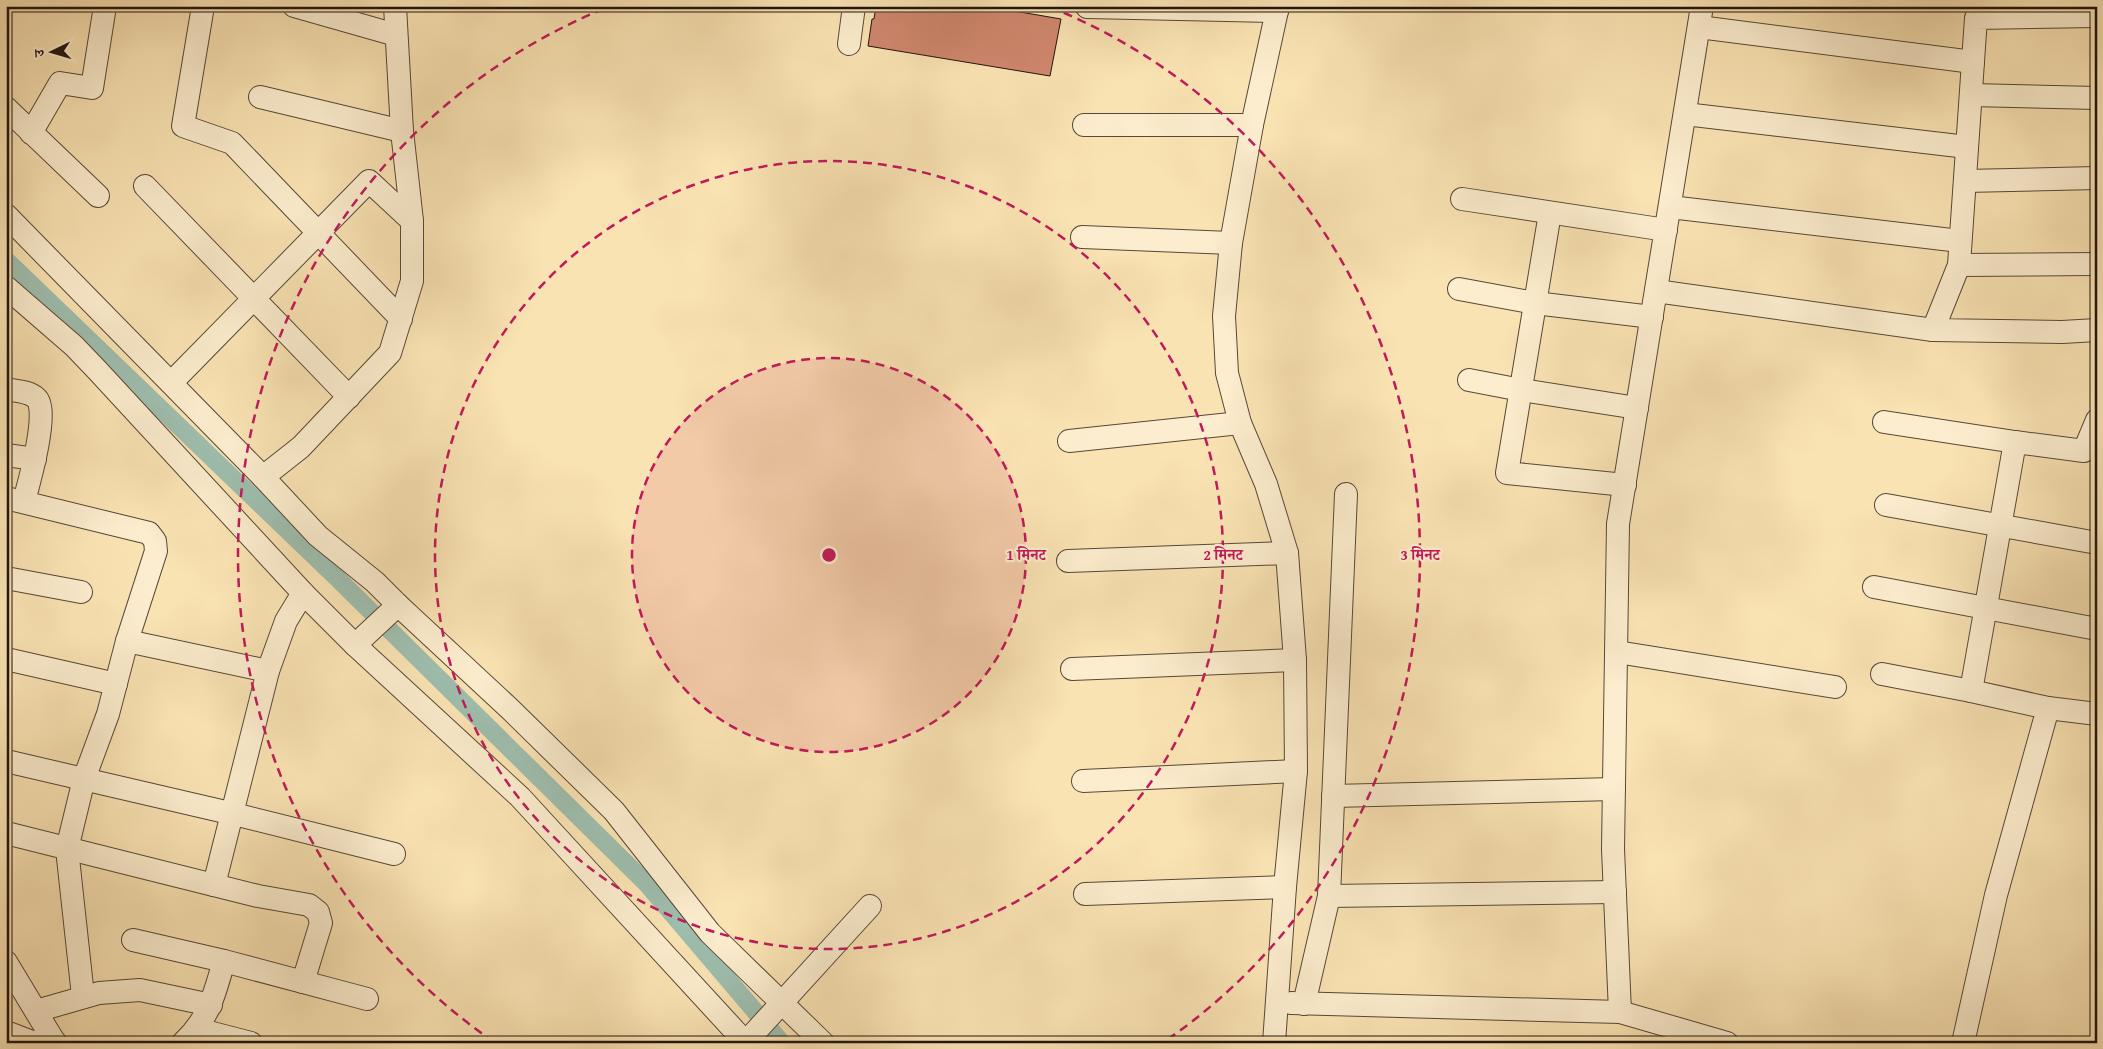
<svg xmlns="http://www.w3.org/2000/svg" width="2103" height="1049" font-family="'Gentium Book Plus','Noto Serif Devanagari',serif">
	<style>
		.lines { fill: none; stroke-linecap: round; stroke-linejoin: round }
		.canal { stroke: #9ebeae; stroke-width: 18 }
		.building { fill: #d0876e; stroke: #21140f }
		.minor-casing { stroke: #574838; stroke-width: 24 }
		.minor { stroke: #fcedce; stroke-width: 22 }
		.ring { fill: none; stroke: #c2185b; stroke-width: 2.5; stroke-dasharray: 9 6 }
		.centre { fill: #c2185b; stroke: #fcedce; stroke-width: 2.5 }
		.ring-label { font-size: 15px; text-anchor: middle; font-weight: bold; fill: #c2185b; stroke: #fcedce; stroke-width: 4.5; stroke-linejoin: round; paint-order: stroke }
	</style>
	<rect width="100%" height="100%" fill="#fae3b3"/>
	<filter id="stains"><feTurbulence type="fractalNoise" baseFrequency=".004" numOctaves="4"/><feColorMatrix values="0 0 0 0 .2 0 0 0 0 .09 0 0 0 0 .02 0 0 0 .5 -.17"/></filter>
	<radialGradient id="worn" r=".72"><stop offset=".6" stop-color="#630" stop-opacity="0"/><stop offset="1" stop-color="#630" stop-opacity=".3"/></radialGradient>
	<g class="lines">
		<polyline class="canal" points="6,260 337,578 646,883 782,1043"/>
	</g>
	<polygon class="building" points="876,6 985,6 1061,19 1050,76 868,46 872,19 874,19"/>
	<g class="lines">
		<defs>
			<g id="minor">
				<polyline points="203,6 183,126 232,143 401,319"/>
				<polyline points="294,6 396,35"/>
				<polyline points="1702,6 1618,524 1613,849 1620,1012 1727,1043"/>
				<polyline points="1087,7 1277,11"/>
				<polyline points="2097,16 1976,18 1959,265 1933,330 2062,332 2097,330"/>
				<polyline points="1699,27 1973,62"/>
				<polyline points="849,44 854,6"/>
				<polyline points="1971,95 2097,98"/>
				<polyline points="260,97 402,131"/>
				<polyline points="6,108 98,196"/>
				<polyline points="1685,114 1967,147"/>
				<polyline points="1084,125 1252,125"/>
				<polyline points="31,133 60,83 92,88 105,6"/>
				<polyline points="1965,181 2097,178"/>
				<polyline points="145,186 349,397"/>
				<polyline points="1462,199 1666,230"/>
				<polyline points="1670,207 1960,241"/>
				<polyline points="1550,213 1507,473 1625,485"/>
				<polyline points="6,215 263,477"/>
				<polyline points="1082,237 1231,243"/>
				<polyline points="1959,265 2097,264"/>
				<polyline points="6,287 74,346 97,370 303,593 355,645 520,797 746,1043"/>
				<polyline points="1459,289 1535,303 1652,317"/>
				<polyline points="1656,291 1933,330"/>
				<polyline points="1469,380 1521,390 1637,408"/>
				<polyline points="172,382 369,181 412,221"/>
				<path d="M6,389C15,391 29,391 36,398C50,409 29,483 24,501"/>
				<polyline points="1884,422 2015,442"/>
				<polyline points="1069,441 1240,423"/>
				<polyline points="6,455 35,459"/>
				<polyline points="6,498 149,533 155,541 156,551 127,641 108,714 84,779 67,849 83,996"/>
				<polyline points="1886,505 2097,543"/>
				<polyline points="1068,561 1287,553"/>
				<polyline points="6,578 81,592"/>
				<polyline points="1874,587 2097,629"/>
				<polyline points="398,605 511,710 614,811 710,933 823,1043"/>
				<polyline points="127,641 268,671"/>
				<polyline points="355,645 398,605 375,582 318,536 263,477 301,447 390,353 412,281 412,221 402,131 395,6"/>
				<polyline points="1617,652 1835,687"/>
				<polyline points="6,659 116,684"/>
				<polyline points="1072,669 1295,660"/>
				<polyline points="1882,674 1971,691"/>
				<polyline points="2048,708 2097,714"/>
				<polyline points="6,761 234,814 394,854"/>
				<polyline points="1083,781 1296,771"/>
				<polyline points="1333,796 1614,789"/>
				<polyline points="6,833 258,896 309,905 318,912 321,923 303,982"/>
				<polyline points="214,885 268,671 286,621 303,593"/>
				<polyline points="1085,894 1285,887"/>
				<polyline points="1329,896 1615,892"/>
				<polyline points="133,940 224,961 367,999"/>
				<polyline points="6,962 55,1043"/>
				<polyline points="1291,1003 1620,1012"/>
				<polyline points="1304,1004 1329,896 1346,494"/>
				<polyline points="36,1011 99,993 140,990 211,1005"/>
				<polyline points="197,1029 251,1043"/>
				<polyline points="6,1032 32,1042 55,1042"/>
				<polyline points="746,1042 870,906"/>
				<path d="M183,1043C210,1017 214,995 224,961"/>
				<polyline points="1274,1043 1285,887 1296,771 1295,660 1287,553 1266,484 1240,423 1227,373 1224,316 1231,243 1252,125 1278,6"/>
				<polyline points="1963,1043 1996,895 2048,708 1971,691 2015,442 2084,451 2097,420"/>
			</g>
		</defs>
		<use href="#minor" class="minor-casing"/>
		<use href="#minor" class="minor"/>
	</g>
	<circle cx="829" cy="555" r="197" fill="#c2185b" fill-opacity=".12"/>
	<g class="ring">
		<circle cx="829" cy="555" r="197"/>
		<circle cx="829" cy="555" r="394"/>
		<path d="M494 1042A591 591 0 0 1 608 7M1050 7A591 591 0 0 1 1164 1042"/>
	</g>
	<circle cx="829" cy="555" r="8" class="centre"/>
	<g class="ring-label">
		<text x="1026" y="560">1 मिनट</text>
		<text x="1223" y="560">2 मिनट</text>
		<text x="1420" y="560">3 मिनट</text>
	</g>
	<rect width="2103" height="1049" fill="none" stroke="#fae3b3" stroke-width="25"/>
	<rect x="8" y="8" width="2088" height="1034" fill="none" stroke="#21140f" stroke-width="2.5"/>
	<rect x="12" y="12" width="2078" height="1024" fill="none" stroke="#21140f"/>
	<g transform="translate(52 52) rotate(265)" stroke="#fcedce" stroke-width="4" paint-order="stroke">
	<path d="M0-4L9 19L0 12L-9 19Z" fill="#21140f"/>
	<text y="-8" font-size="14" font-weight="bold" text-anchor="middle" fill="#21140f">उ</text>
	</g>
	<rect width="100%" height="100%" filter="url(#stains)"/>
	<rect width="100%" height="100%" fill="url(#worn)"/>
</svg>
